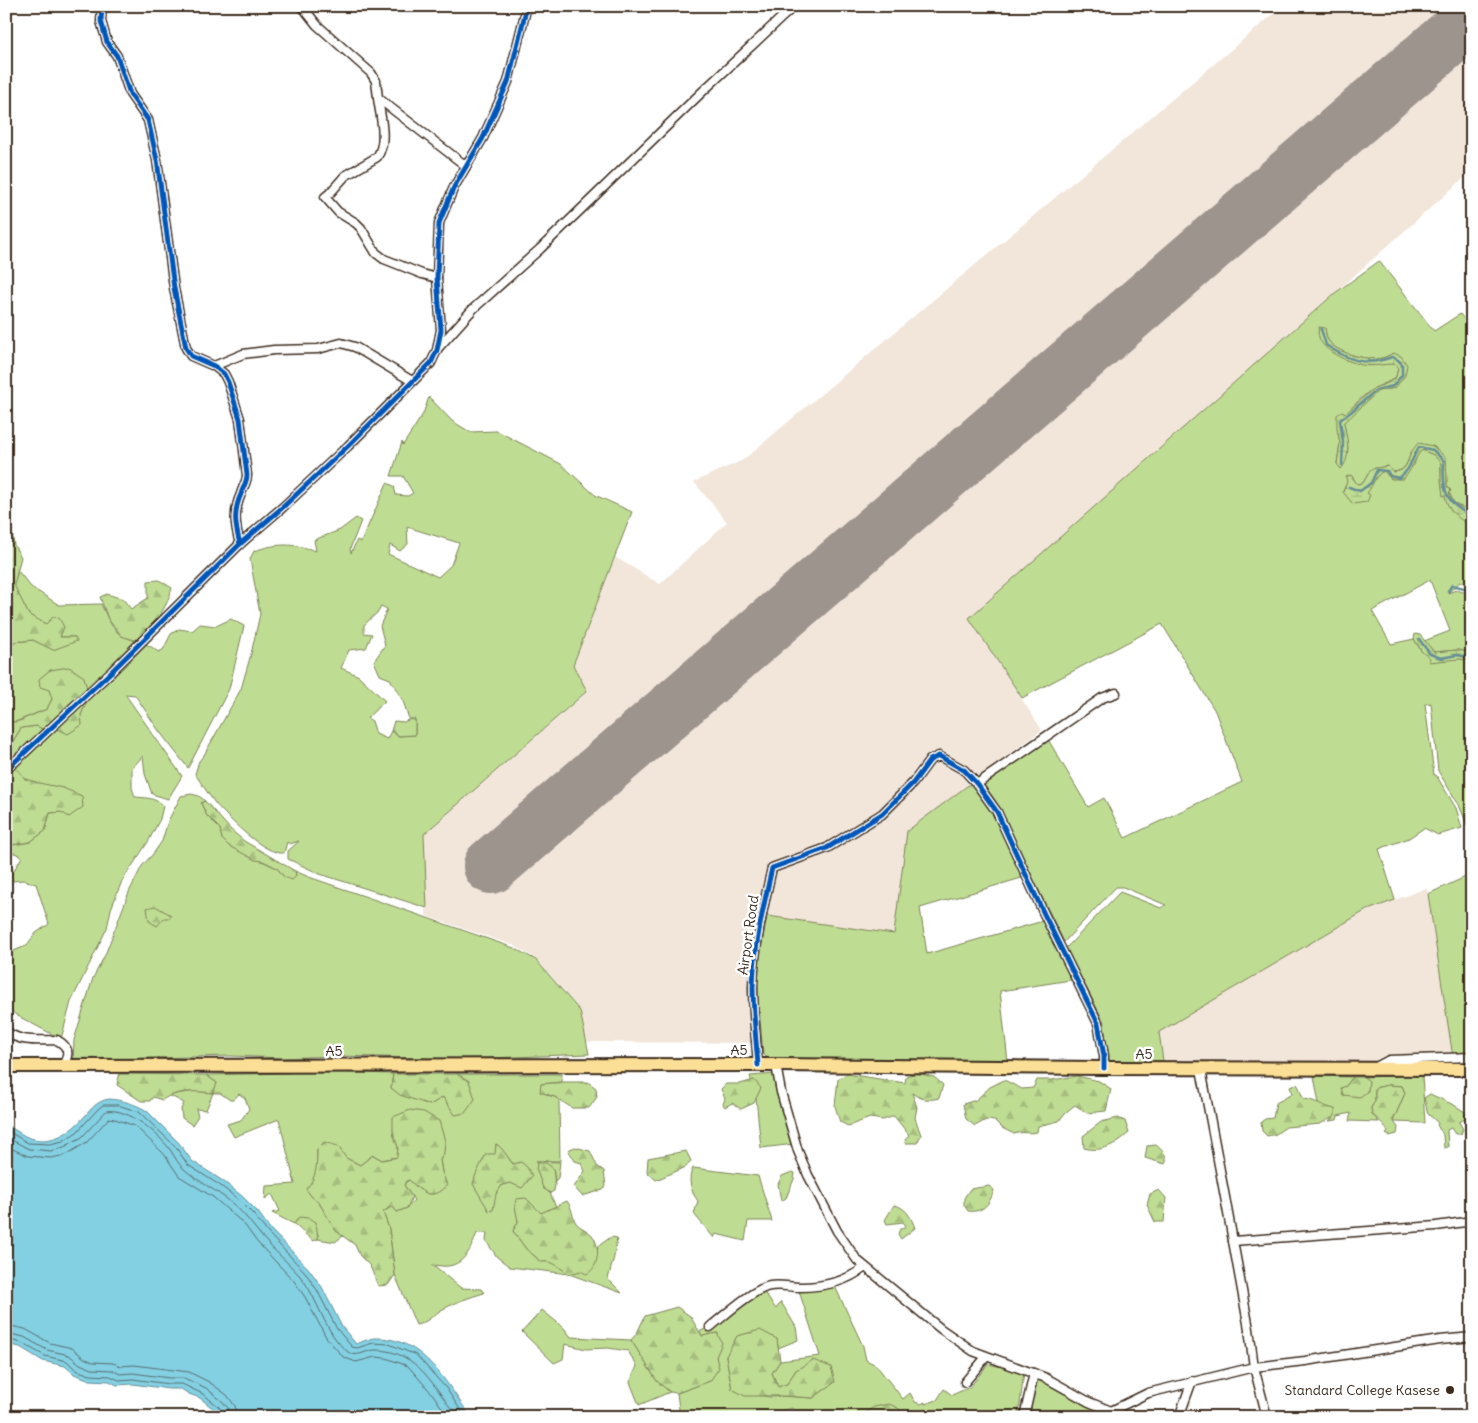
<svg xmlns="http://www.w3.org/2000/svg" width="1478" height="1423" font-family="Delius,sans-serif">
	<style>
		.built { fill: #f2e6da }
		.green { fill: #bfdc93; stroke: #7d8358; fill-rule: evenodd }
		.forest { fill: url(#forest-firs); stroke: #7d8358 }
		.wetland { fill: url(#wetland-marsh); stroke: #7d8358 }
		.water { fill: #83d0e3; stroke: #668e94 }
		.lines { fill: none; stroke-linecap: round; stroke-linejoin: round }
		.shore { stroke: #586c6d; stroke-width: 1 }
		.stream { stroke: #668e94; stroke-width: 2.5 }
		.runway { stroke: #9d948e; stroke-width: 56 }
		.minor-casing { stroke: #3b2a1e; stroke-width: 11 }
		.trunk-casing { stroke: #3b2a1e; stroke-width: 16 }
		.minor { stroke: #fff; stroke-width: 8 }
		.trunk { stroke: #fbdf96; stroke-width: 12 }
		.cycleway-casing { stroke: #fff; stroke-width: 8 }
		.cycleway { stroke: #0057b8; stroke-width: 5 }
		.poi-dot { fill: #3b2a1e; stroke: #fff; stroke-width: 2 }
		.labels { text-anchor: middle; stroke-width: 5; stroke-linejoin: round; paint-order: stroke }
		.street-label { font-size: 14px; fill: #3b2a1e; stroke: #fff }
		.poi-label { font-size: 14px; fill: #3b2a1e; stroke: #fff; text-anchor: end }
	</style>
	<defs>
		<pattern id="forest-firs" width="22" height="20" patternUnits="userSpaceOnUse" patternTransform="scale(1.25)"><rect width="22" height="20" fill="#bfdc93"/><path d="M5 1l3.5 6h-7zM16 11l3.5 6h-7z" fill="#a5bd7e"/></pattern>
		<pattern id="wetland-marsh" width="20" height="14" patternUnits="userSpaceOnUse" patternTransform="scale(1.25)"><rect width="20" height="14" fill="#bfdc93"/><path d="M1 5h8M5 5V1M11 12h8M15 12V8" fill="none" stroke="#a5bd7e"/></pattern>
	</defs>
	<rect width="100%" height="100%" fill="#fff"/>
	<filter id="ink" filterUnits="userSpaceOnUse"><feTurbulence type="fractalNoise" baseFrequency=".02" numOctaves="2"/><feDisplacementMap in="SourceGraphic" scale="10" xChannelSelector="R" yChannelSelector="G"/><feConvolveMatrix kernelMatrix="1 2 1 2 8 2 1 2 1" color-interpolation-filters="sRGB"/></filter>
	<g filter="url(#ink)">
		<g class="built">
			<polygon points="1283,6 1472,6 1472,171 969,618 1042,730 907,831 894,934 767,917 760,952 757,985 762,1043 587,1042 580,1011 576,1005 536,959 515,946 426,916 424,834 587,692 573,666 615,557 660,584 727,522 694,482 743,460"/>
			<polygon points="1427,888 1454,1064 1163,1061 1159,1032 1365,911"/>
		</g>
		<g class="green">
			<path d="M1379,261L1434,331L1460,314L1472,329V513L1454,503L1449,493L1451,491L1447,486L1446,458L1433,446L1411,452C1407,463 1406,471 1393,472L1388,466L1371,469L1363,483L1357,484L1351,475L1343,491L1353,503C1364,494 1372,487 1377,474L1384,471L1391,479L1414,465L1417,455L1422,450L1434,455L1441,463C1440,495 1448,499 1467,524L1472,523V586L1460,582L1448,593L1456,590L1472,594V653L1458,650L1434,652L1424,641L1450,631L1430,580L1372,611L1391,644L1414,639L1422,652L1472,661V837L1459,805L1438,771L1431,703L1425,704L1434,775H1436L1456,808L1462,828L1438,835L1424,828L1409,838L1379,849L1395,900L1365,911L1159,1032L1163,1061L1107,1063L1104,1022L1066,948L1120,892L1161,908L1166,905L1123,887H1116L1064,942L995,800L981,781L1046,736L1088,807L1104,798L1125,838L1242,782L1215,711L1162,624L1022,698L969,618L1335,293ZM1325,328C1326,334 1326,338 1330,343C1340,354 1369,361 1382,358C1386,357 1390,355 1393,353L1405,375L1395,388L1378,391L1348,418L1344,423L1348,449L1337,464L1340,443L1337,428C1345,415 1361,395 1375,388C1383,384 1389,382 1396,377L1398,368L1394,364L1346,360L1318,333Z"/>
			<path d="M429,397L452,421L470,432L497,431L561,464L595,495L632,512L573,665L587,691L424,834L427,908L320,874L288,859V851L299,841L290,844L287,842L284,853C264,855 229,819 215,803C208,794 202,784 195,774L199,761L204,755L241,689L251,654L260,614L250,559L254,551C277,543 293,543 316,551L314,540L340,530L356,518L361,521L350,549L351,553L357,540L361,542L387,483L394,486L396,495L408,496L413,493L403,476H391L402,442L403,445L423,414ZM407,527L459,543L451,565L438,577L388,554L390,545L400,551L408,544ZM381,606L387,609L380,626L385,645L374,661L380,675L390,679L403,701L409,719H415V735L398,736L391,731L387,739L376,734L372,721L367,718L385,701L359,676L341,668L349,650L366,648L372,634L364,633V625L379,611Z"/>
			<path d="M18,571L31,587L59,605L101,604C106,614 112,631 123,636C135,642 148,642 158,652L163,650L171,634L179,629L192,631L200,624L216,626L231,619L244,626L229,689L188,768L159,731L135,695L125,694L182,776L168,799L152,794L145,774L143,756L132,768V788L135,797C145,798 155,797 163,806L160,819L148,842L122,881L111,909L107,928L71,1002L61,1039L16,1015L6,1006V954L26,946L36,933L49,924L36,884L23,880L13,881L11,875L22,857L15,853L6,854V846L30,842L45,831L50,813L61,812L38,783L25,779L17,769L6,752V741H13L21,728L37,726L44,730L58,729L81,715L89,696L50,690L52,699L47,709L15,722H6V643L33,640L53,649L75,637H60L46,624L29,615L13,585Z"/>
			<polygon points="971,783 991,807 1025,877 920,908 927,954 1050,919 1077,979 1000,991 1008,1062 770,1060 763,1054 757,985 760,952 767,916 894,934 907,831"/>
			<polygon points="191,794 199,796 205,801 201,803 207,816 220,829 222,839 229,846 277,868 284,877 296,876 295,871 309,877 514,948 536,960 580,1011 589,1054 464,1059 335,1056 283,1058 231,1056 73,1060 74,1040 93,978 105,955 129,892 142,866 153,854 162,841 168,821 181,796"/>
			<polygon points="1472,874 1472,1063 1454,1064 1428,894"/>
			<path d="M294,1071L393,1074L391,1088L430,1105L443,1097L448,1105L469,1081L457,1074H561L562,1082L541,1084L547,1095L555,1097L559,1101L560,1161H536L560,1162L558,1178L555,1181L553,1168L543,1188L550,1193L556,1207L541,1213L526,1198L518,1222L513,1231L527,1250L536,1257L540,1262C550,1261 555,1262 561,1269L598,1249L597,1247L611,1237L617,1238L614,1257L608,1279L622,1293L569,1274L510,1267L497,1257L486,1241L487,1233H477C472,1247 465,1264 448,1266C443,1267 437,1265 432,1265L461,1288L481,1289L484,1293C470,1297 456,1302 443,1309C434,1314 427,1323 416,1325L395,1275L389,1229L383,1212L393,1206L397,1212L407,1208L414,1200L404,1185L406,1182L409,1180L420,1190L442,1172L440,1160L444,1153L393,1133L398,1147V1157L382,1160L373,1155L360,1165L346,1158L317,1149V1166L311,1196C326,1206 328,1226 343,1236L335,1242L318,1239V1234L299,1217L294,1224L272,1213L280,1211L272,1194L265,1199L266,1186L295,1184L279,1119L234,1137L227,1124L241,1120L249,1109L245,1098L239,1094L233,1100H230L220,1093H213L206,1110L196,1109L198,1116L192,1125L182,1118L181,1109L184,1103L169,1095L195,1091L213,1093L217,1083L206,1075L289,1073ZM496,1144C502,1147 507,1158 514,1164L510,1183L502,1185L496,1194Z"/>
			<polygon points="775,1074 795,1144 761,1148 756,1098 750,1076"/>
			<polygon points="1422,1075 1425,1123 1394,1122 1393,1121 1405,1093 1402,1086 1388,1085 1375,1088 1375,1101 1371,1108 1372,1114 1379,1122 1349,1121 1351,1113 1338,1116 1337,1120 1329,1121 1335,1116 1326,1107 1319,1104 1314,1076 1353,1077 1346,1086 1343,1095 1347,1094 1369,1082 1364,1077"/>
			<path d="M693,1168L758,1176L772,1221H748L745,1241L716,1234L714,1238L694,1214L698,1201C691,1192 687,1179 693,1168Z"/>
			<polygon points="832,1280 863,1346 866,1360 876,1365 903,1399 910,1393 915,1402 921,1404 925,1402 925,1404 937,1400 944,1389 952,1395 970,1387 988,1364 1024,1372 1020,1404 1017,1417 907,1417 898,1408 865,1413 865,1417 797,1417 792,1408 782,1411 783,1417 680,1417 677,1393 710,1381 716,1357 718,1333 702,1337 699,1332 717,1323 756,1294 763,1291 776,1309 781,1302 796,1327 798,1340 778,1348 777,1339 726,1356 732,1389 769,1397 783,1396 813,1398 835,1382 796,1370 787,1384 778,1387 772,1373 780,1361 820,1356 797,1285"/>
			<polygon points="542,1310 564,1328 571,1337 631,1340 657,1381 670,1392 639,1405 630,1382 637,1366 628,1351 608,1348 586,1349 565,1344 563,1359 554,1363 522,1332"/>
			<polygon points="1036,1376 1103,1408 1100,1417 1027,1417"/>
		</g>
		<g class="forest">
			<polygon points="6,518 11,525 14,545 21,557 14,585 29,615 46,624 53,617 59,618 64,627 60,637 75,637 77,641 53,650 33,640 6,643"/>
			<path d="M159,580L172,588C167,609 153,625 141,642L121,636L108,619L100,597L107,594L123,599L131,609L148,598V581Z"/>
			<polygon points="69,667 84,677 89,696 81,715 82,725 68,734 58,729 44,730 37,726 21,728 13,741 6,741 6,722 16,722 47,709 52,699 49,690 40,687 39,679 50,670"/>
			<polygon points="409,719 415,720 415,735 398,736 391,731 394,721 404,722"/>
			<polygon points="6,752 25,779 39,783 63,788 82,796 83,807 69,817 61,812 50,813 45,831 30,842 6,846"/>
			<polygon points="205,801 231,830 244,841 295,871 296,876 292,880 284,877 277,868 263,861 255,860 229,846 222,839 220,829 207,816 201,803"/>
			<polygon points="155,906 171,915 170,918 164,918 157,926 149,921 147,908"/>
			<path d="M917,1073L934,1077L943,1085L939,1098C928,1101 920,1099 912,1093L917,1107L915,1118L921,1135L917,1143H906L905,1140L909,1135L894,1116L883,1120L870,1118L848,1126L840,1122L835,1106L838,1079L847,1074L905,1083L906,1076Z"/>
			<path d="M119,1074L206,1075L217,1083L213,1093C196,1091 177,1090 162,1100L153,1097L150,1101H141L117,1085Z"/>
			<polygon points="393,1074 457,1074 469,1081 475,1099 465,1113 455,1115 443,1097 430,1105 400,1095 391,1088"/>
			<path d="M1077,1076L1099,1081L1111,1089L1106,1111L1087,1113L1075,1105L1065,1113L1059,1121L1038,1126L1037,1132C1029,1134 1022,1131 1014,1134L1002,1128L995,1121L986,1120L975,1126L966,1119L963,1104L976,1100L990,1087L1004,1080L1022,1089L1033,1088L1037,1080H1052Z"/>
			<polygon points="1353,1077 1364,1077 1369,1081 1368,1091 1360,1097 1343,1095 1341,1088 1346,1086"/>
			<polygon points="754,1080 761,1088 754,1103 741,1109 732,1103 725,1107 723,1104 725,1099 721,1089 726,1084 740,1084"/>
			<polygon points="562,1082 588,1082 596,1088 597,1097 589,1108 572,1108 555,1097 540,1092 541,1084"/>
			<path d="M1297,1084C1301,1089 1300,1094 1304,1099C1315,1100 1324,1107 1335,1109V1116L1320,1124L1286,1127L1276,1134L1267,1136L1262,1131L1261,1122L1265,1119L1273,1118L1276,1103L1292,1094L1290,1086Z"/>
			<polygon points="1388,1085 1402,1086 1405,1093 1393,1121 1398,1127 1397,1134 1389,1136 1386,1134 1388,1132 1384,1125 1372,1114 1371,1108 1375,1101 1375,1088"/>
			<polygon points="1430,1094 1454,1105 1465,1112 1465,1119 1459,1122 1463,1129 1461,1134 1455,1134 1451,1128 1447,1130 1448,1147 1444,1148 1443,1135 1437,1125 1438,1123 1428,1114 1424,1098"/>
			<path d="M410,1110L424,1112L439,1121L445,1141L444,1153L440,1160L442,1172L447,1185C431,1201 425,1194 409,1180L406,1181L404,1185L412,1197L407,1208L397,1212L392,1206L383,1212L389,1229L395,1275L388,1285L378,1286L370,1266L360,1256L355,1245L336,1231L318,1201L311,1196L306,1189C317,1178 317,1164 317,1149L324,1142L338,1146L346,1158L360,1165L373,1155L382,1160L397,1157L398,1147L393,1133V1117Z"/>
			<path d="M1118,1118L1125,1121L1129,1133C1116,1144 1102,1153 1084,1148L1083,1136L1101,1122Z"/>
			<path d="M496,1144C503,1148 507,1157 513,1164L521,1162L527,1167L532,1176L522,1188L510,1183L502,1185L496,1194L493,1210L489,1211L473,1184L476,1174L486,1154H495Z"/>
			<path d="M1156,1145C1162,1150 1169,1156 1165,1164L1145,1158L1147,1146Z"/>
			<polygon points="575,1147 590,1151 597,1166 604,1171 606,1186 603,1190 582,1196 574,1187 585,1171 581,1163 575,1161 568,1150"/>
			<polygon points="686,1151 691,1161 686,1167 656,1180 647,1172 648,1158"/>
			<polygon points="538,1163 546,1163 553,1168 555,1185 554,1191 550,1193 543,1188 536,1168"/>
			<polygon points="792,1172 795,1173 794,1179 786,1198 781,1201 778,1184 782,1176"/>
			<path d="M989,1186L994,1190C990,1203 984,1213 968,1211L964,1205V1198L970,1189Z"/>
			<polygon points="1159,1190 1166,1198 1164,1222 1155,1222 1147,1205 1150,1194"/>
			<path d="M526,1198L541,1213L567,1201C573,1209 572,1217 576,1223C580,1228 588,1230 592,1235C601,1246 599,1269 586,1274L581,1271L569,1274C558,1267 554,1260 540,1262L536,1257L527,1250L513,1231L518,1222L515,1206L516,1199Z"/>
			<path d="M894,1205C906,1207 911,1217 915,1228L901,1239L898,1234L900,1229L906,1226L903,1222L887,1224L885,1220Z"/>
			<polygon points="299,1217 308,1218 316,1222 318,1239 313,1241 294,1224"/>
			<polygon points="677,1307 690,1316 702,1336 717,1333 722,1343 716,1357 719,1368 710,1381 677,1393 670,1392 657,1381 631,1340 637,1333 645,1316"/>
			<polygon points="760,1330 777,1339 780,1361 772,1373 778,1387 787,1384 796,1370 813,1360 831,1367 835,1382 813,1398 783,1396 745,1396 732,1389 726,1356 737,1336"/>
			<polygon points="889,1404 898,1408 907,1417 865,1417 865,1413 874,1407"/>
		</g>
		<g class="wetland">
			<path d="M1319,327L1325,328C1326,334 1326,338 1330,343C1340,354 1369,361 1382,358C1386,357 1390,355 1393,353L1401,356L1407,365L1405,375L1395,388L1378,391L1344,423C1347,439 1352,456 1341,469L1337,464L1340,443L1337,428V415L1342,411L1346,413L1374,388L1388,383L1396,377L1398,368L1394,364C1384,364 1372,367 1362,365C1345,361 1313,348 1319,327Z"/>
			<path d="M1418,443L1433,446L1446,458L1447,486L1451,491L1449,493L1454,503L1472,513V523L1467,524C1456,516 1447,510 1445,495L1443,496L1441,480V463L1434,455L1422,450C1413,459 1413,470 1403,479H1391L1384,471C1374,475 1374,485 1367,493L1370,495L1367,502L1353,504L1343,492L1347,482L1346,477L1351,475L1357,484L1363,483L1371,469L1388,466L1393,472C1407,471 1406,464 1411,453C1413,449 1416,446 1418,443Z"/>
			<polygon points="1415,634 1420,635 1434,652 1458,650 1472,653 1472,661 1460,659 1428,662 1430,658 1422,652 1414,639"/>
		</g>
		<path class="water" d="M109,1099C122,1100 136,1104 147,1111L179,1143L192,1161L223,1181L242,1196L258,1212L271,1230L309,1269L322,1287L342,1327L356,1344C361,1342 368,1339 374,1338C423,1336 446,1383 471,1417H220L215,1410L200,1398L189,1394L181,1389H169L133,1384L117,1385L109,1381L90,1380L74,1374L65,1366L43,1361L20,1347L6,1344V1125C13,1128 23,1136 30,1138C52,1145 71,1132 84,1117C92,1108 97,1101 109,1099Z"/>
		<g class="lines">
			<g class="shore">
				<polyline points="6,1130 28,1143 50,1144 63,1141 77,1132 98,1109 103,1105 118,1105 139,1112 175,1146 188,1165 221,1186 239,1200 254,1215 268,1233 305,1272 317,1290 337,1329 352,1347 357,1348 373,1343 389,1344 416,1355 446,1388 465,1417"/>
				<path d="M6,1137L29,1149L51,1151L64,1147L82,1137L106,1111C128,1107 159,1134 171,1151C175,1157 178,1164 184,1169C197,1181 218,1191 233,1204C245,1214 253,1226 263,1238C274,1251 288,1262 300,1276C319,1299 324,1333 348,1352C357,1359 367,1349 377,1350C418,1351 435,1388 457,1417"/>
				<polyline points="6,1146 28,1156 51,1158 66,1155 87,1142 109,1118 115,1119 135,1126 164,1154 179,1176 213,1197 244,1224 257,1242 294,1281 305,1297 326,1337 343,1357 356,1362 375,1357 386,1358 408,1366 434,1396 448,1417"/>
				<polyline points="6,1325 25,1329 50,1343 72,1348 84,1358 93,1362 113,1363 121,1366 134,1365 189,1372 209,1382 227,1395 235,1406 238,1417"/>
				<polyline points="6,1333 24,1337 47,1350 69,1355 80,1364 92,1369 112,1370 120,1374 133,1373 169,1378 184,1378 206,1388 222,1401 229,1409 230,1417"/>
				<polyline points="6,1339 22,1343 45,1356 67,1361 76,1370 90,1375 110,1376 119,1380 133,1379 169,1384 182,1384 203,1394 218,1406 223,1412 224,1417"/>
			</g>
			<g class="stream">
				<path d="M1321,329L1326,345C1348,360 1365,367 1392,357L1398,360L1402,364V375L1393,386L1376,390L1351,412L1340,420L1343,442L1342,465"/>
				<path d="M1349,487L1360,491L1371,483L1377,470L1387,471L1390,476L1399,478C1412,468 1410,461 1419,447L1433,450L1444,461C1442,491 1445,502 1472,517"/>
				<polyline points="1448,591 1452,585 1472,590"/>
				<polyline points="1419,639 1430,654 1441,658 1457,655 1472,658"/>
			</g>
			<polyline class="runway" points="491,866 1472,18"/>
			<defs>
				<g id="minor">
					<path d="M102,6L101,21L107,42L117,56L130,94L148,120L157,160L174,288L186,348L191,356L214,366L224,374L228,382L240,419L247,475C247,482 243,487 241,494C233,512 235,525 240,544"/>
					<polyline points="302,6 317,25 371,73 376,81 378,98 466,166"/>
					<path d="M378,98C380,115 388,142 377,157L345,176L330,193L325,197L338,212L356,223L361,228L376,253L384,259L422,274L437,278"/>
					<polyline points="438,348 473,309 540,249 701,93 794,6"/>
					<polyline points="214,366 243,354 274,350 318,349 341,343 355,347 412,381"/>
					<polyline points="6,770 112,671 240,544 283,507 348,446 431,363 437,350 441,330 437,278 439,223 454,187 483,138 508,82 527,6"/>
					<polyline points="977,784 1102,698 1116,693"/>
					<path d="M6,1031C20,1043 40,1040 57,1040C69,1047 70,1054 63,1065"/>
					<path d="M758,1065C756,1039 753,1013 753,987C754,947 763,908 772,868L827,848L882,814L913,783L930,760L939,756L964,770L977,784L997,812L1044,914L1098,1023L1104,1056V1068"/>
					<polyline points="776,1065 781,1092 798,1151 808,1175 837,1231 857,1260 941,1329 973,1351 1046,1378 1089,1402 1126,1417"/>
					<polyline points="1376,1067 1389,1060 1472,1057"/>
					<polyline points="1201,1069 1225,1197 1249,1329 1254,1367 1267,1417"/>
					<polyline points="1233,1241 1436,1226 1472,1221"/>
					<path d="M710,1327C724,1316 753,1289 770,1286C780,1284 790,1287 800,1287C824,1287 846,1282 865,1267"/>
					<polyline points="965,1382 986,1357"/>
					<polyline points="1111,1411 1148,1393 1254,1367 1305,1361 1440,1340 1472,1337"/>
					<polyline points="1024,1417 1034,1373"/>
					<polyline points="1179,1417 1192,1381"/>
				</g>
				<polyline id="trunk" points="6,1066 776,1065 1104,1068 1472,1069"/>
			</defs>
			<use href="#minor" class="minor-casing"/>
			<use href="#trunk" class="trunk-casing"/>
			<use href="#minor" class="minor"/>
			<use href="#trunk" class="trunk"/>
			<defs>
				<g id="cycleway">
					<path d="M102,6L101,21L107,42L117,56L130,94L148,120L157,160L174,288L186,348L191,356L214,366L224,374L228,382L240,419L247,475C247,482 243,487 241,494C233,512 235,525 240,544"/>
					<polyline points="6,770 112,671 240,544 283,507 348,446 431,363 437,350 441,330 437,278 439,223 454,187 483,138 508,82 527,6"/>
					<path d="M758,1065C756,1039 753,1013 753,987C754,947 763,908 772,868L827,848L882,814L913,783L930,760L939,756L964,770L977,784L997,812L1044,914L1098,1023L1104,1056V1068"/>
				</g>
			</defs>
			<use href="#cycleway" class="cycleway-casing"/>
			<use href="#cycleway" class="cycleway"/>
		</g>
	</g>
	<circle class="poi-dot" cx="1450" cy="1390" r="5"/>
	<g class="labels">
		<g class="street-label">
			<text transform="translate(748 935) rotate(-82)" y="5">Airport Road</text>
			<text x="739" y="1055">A5</text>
			<text x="334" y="1056">A5</text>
			<text x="1144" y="1059">A5</text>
		</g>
		<g class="poi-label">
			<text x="1440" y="1395">Standard College Kasese</text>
		</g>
	</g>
	<rect width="1478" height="1423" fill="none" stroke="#fff" stroke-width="25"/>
	<rect x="12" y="12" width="1453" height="1398" fill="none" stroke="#3b2a1e" stroke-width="2" filter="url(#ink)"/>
</svg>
